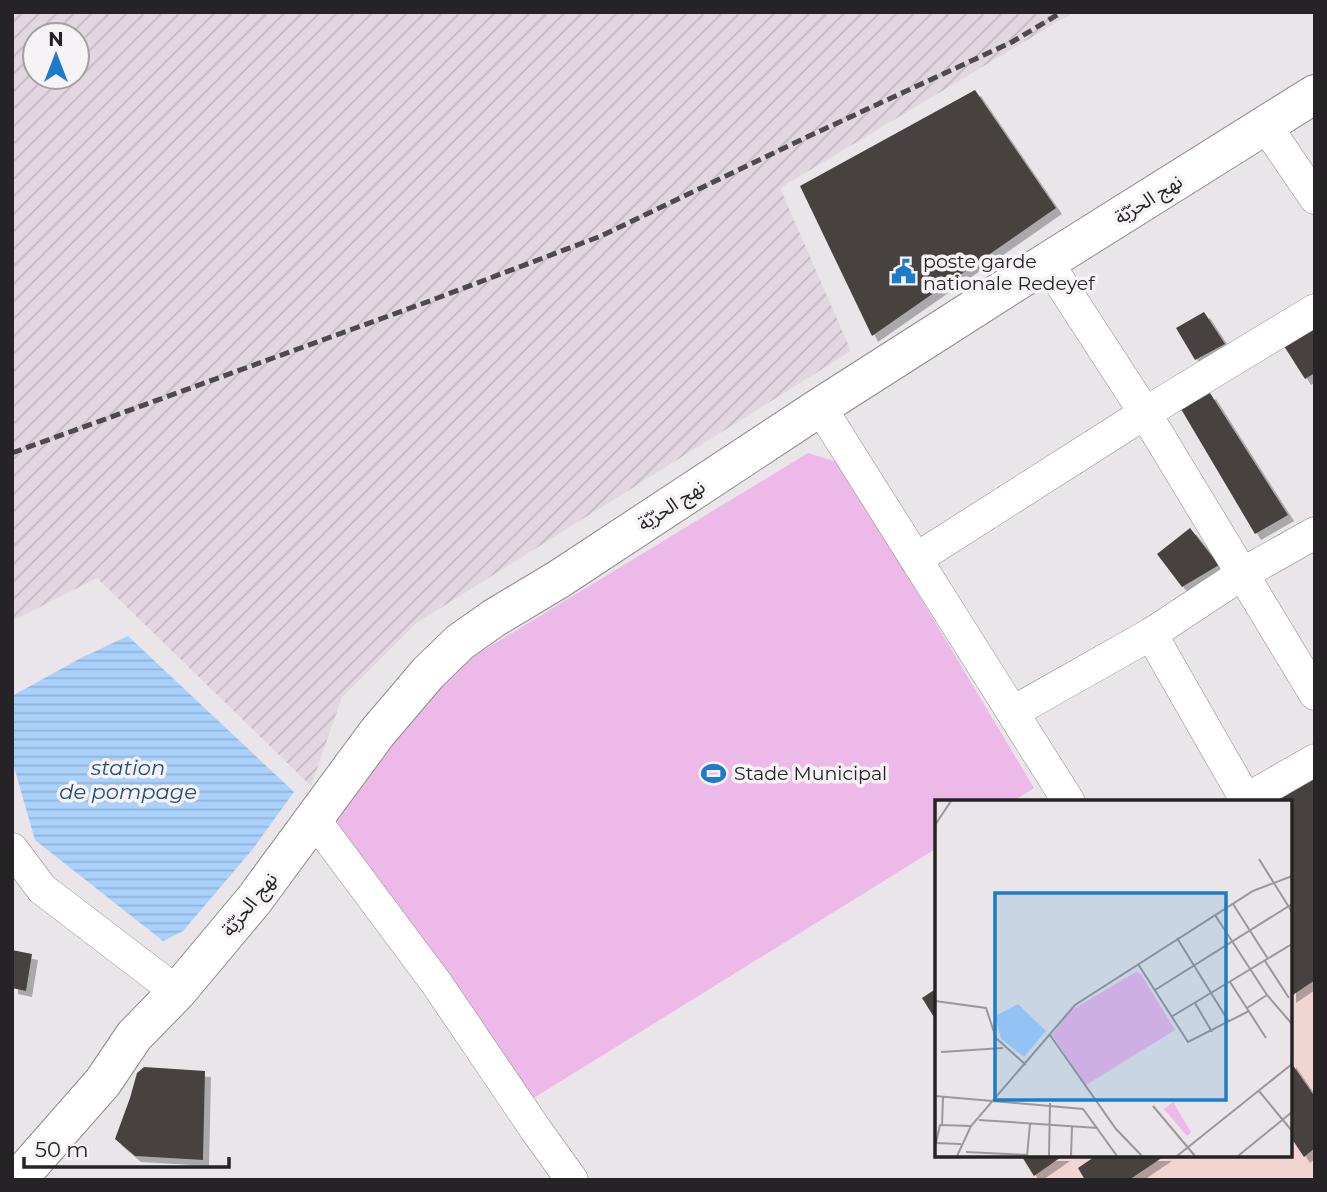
<svg xmlns="http://www.w3.org/2000/svg" width="1327" height="1192" font-family="Montserrat,'Noto Sans Arabic',sans-serif">
	<style>
		.industrial { fill: url(#industrial-furrows); fill-rule: evenodd }
		.education { fill: #f0d5d3 }
		.green { fill: #edb9e8 }
		.water { fill: url(#water-rules) }
		.building { fill: #474340; filter: url(#shadow) }
		.lines { fill: none; stroke-linecap: round; stroke-linejoin: round }
		.minor-casing { stroke: #8e8a8e; stroke-width: 33 }
		.tertiary-casing { stroke: #8e8a8e; stroke-width: 40 }
		.minor { stroke: #fff; stroke-width: 32 }
		.tertiary { stroke: #fff; stroke-width: 38 }
		.rail { stroke: #4d4a4d; stroke-width: 5; stroke-dasharray: 10 5; stroke-linecap: butt }
		.labels { text-anchor: middle; stroke-width: 7; stroke-linejoin: round; paint-order: stroke }
		.street-label { font-size: 19px; fill: #252325; stroke: #f7f2f6 }
		.poi-label { font-size: 19px; fill: #252325; stroke: #f7f2f6; text-anchor: start }
		.water-label { font-size: 21px; font-style: italic; fill: #1f4f7c; stroke: #f7f2f6 }
		.inset-road { fill: none; stroke: #9b979b; stroke-width: 2 }
		.view { fill: #1d7cc9; fill-opacity: 0.15; stroke: #1d7cc9; stroke-width: 3.5 }
		.inset-edge { fill: none; stroke: #252325; stroke-width: 3.5 }
	</style>
	<defs>
		<pattern id="industrial-furrows" width="10" height="10" patternUnits="userSpaceOnUse" patternTransform="scale(1.75)"><rect width="10" height="10" fill="#e2d7e1"/><path d="M-1 1l2-2M0 10L10 0M9 11l2-2" fill="none" stroke="#c2b8c1"/></pattern>
		<pattern id="water-rules" width="6" height="5" patternUnits="userSpaceOnUse" patternTransform="scale(1.75)"><rect width="6" height="5" fill="#a9d1fc"/><path d="M0 2.5h6" fill="none" stroke="#91b3d8"/></pattern>
		<filter id="shadow"><feDropShadow dx="6" dy="6" stdDeviation="0" flood-color="#0004"/></filter>
	</defs>
	<rect width="100%" height="100%" fill="#e9e5e9"/>
	<path class="industrial" d="M12,12H1074L780,188L851,351L415,624L342,697L311,786L97,578L12,621ZM35,35H77V77H35Z"/>
	<polygon class="education" points="1290,826 1315,841 1315,1180 1034,1180 1020,1155 1290,1155"/>
	<polygon class="green" points="808,453 840,463 1034,788 1012,802 937,802 937,848 524,1104 328,818 433,681"/>
	<polygon class="water" points="128,636 294,792 252,850 183,931 163,941 35,840 12,760 12,696 81,658"/>
	<g class="building">
		<polygon points="975,90 1056,208 872,336 800,186"/>
		<polygon points="1204,312 1225,344 1195,360 1176,328"/>
		<polygon points="1315,328 1315,373 1305,379 1284,346"/>
		<polygon points="1210,393 1288,515 1255,534 1181,409"/>
		<polygon points="1190,528 1219,565 1182,587 1157,554"/>
		<polygon points="1315,768 1315,980 1290,997 1290,802 1260,802"/>
		<polygon points="12,950 32,954 26,991 12,988"/>
		<polygon points="937,988 937,1022 922,998"/>
		<polygon points="1290,1061 1315,1097 1315,1148 1304,1157 1290,1136"/>
		<polygon points="144,1067 205,1071 203,1160 135,1156 115,1139 130,1098 137,1073"/>
		<polygon points="1021,1155 1064,1155 1034,1176"/>
		<polygon points="1097,1155 1166,1155 1129,1180 1085,1180 1078,1168"/>
	</g>
	<g class="lines">
		<defs>
			<g id="minor">
				<polyline points="1266,126 1315,198"/>
				<polyline points="1047,262 1145,413 1315,694"/>
				<polyline points="820,407 1069,802"/>
				<polyline points="916,559 1145,413 1315,310"/>
				<polyline points="1151,634 1246,800"/>
				<polyline points="1013,712 1151,634 1242,574 1315,533"/>
				<polyline points="1242,802 1315,760"/>
				<polyline points="314,819 437,984 536,1130 572,1180"/>
				<polyline points="12,849 42,889 177,992"/>
			</g>
			<polyline id="tertiary" points="17,1180 103,1082 134,1036 177,992 254,900 377,733 428,673 460,642 494,618 559,579 820,407 1047,262 1315,94"/>
		</defs>
		<use href="#minor" class="minor-casing"/>
		<use href="#tertiary" class="tertiary-casing"/>
		<use href="#minor" class="minor"/>
		<use href="#tertiary" class="tertiary"/>
		<polyline class="rail" points="12,453 427,302 601,236 807,137 1012,42 1062,12"/>
	</g>
	<defs>
		<symbol id="civic-bare" viewBox="-9 -9 18 18"><path d="M-.6-6.5H3V-4.5H.6V-3L4-1V1h2V6H-6V1h2V-1L-.6-3ZM-1.2 2.5V6h2.4V2.5Z" fill="#1d7cc9" stroke="#f7f2f6" stroke-width="2.5" paint-order="stroke"/></symbol>
		<symbol id="stadium-bare" viewBox="-9 -9 18 18"><path d="M0-5a6.5 5 0 1 0 0 10a6.5 5 0 1 0 0-10ZM-3.5-1.8h7v3.6h-7Z" fill="#1d7cc9" stroke="#f7f2f6" stroke-width="2.5" paint-order="stroke"/></symbol>
	</defs>
	<g fill-rule="evenodd">
		<use href="#civic-bare" x="886" y="254" width="35" height="35"/>
		<use href="#stadium-bare" x="696" y="756" width="35" height="35"/>
	</g>
	<g class="labels">
		<g class="street-label">
			<text transform="translate(1148 199) rotate(-32)" y="7">نهج الحرّيّة</text>
			<text transform="translate(671 505) rotate(-33)" y="7">نهج الحرّيّة</text>
			<text transform="translate(249 904) rotate(-51)" y="7">نهج الحرّيّة</text>
		</g>
		<g class="poi-label">
			<text x="923" y="268">poste garde<tspan x="923" dy="22">nationale Redeyef</tspan></text>
			<text x="734" y="780">Stade Municipal</text>
		</g>
		<g class="water-label">
			<text x="128" y="775">station<tspan x="128" dy="24">de pompage</tspan></text>
		</g>
	</g>
	<g transform="translate(935 800)">
		<rect width="357" height="357" fill="#e9e5e9"/>
		<path d="M201,172L206,174L240,230L151,285L117,235L135,211ZM238,302L256,332L252,336L229,309Z" fill="#edb9e8"/>
		<path d="M83,204L111,231L89,257L66,239L60,216Z" fill="#a9d1fc"/>
		<path class="inset-road" d="M0,25L16,1M324,59L357,112M298,104L333,159M280,115L332,195L357,224M242,138L294,222M330,161L354,198M203,164L253,242L314,211M295,182L331,238M220,190L357,104M0,201L51,208L61,238L91,265M260,203L277,232M312,208L332,195M236,217L357,144M115,235L181,329L207,356M6,252L68,248M324,291L357,331M0,296L148,309L182,356M218,306L260,356M44,320L163,328M7,325L8,297M0,343L26,344M1,343L5,325L36,326M31,352L93,355M22,356L36,326L140,205L318,91L357,76M92,356L95,324M114,356L115,303M136,356L137,327M242,356L357,264M303,356L357,312"/>
		<path class="view" d="M60,93H291V300H60Z"/>
		<rect width="357" height="357" class="inset-edge"/>
	</g>
	<rect width="1327" height="1192" fill="none" stroke="#252325" stroke-width="28"/>
	<g transform="translate(56 56)"><circle r="33" fill="#f7f2f6" stroke="#a39fa2" stroke-width="2"/>
	<path d="M0-5L12 26L0 18L-12 26Z" fill="#1d7cc9"/>
	<text y="-10" font-size="19" font-weight="bold" text-anchor="middle" fill="#252325">N</text>
	</g>
	<path d="M24 1157v10h205v-10" fill="none" stroke="#252325" stroke-width="3.5"/>
	<text x="35" y="1157" font-size="21" fill="#252325" stroke="#f7f2f6" stroke-width="5" paint-order="stroke">50 m</text>
</svg>
